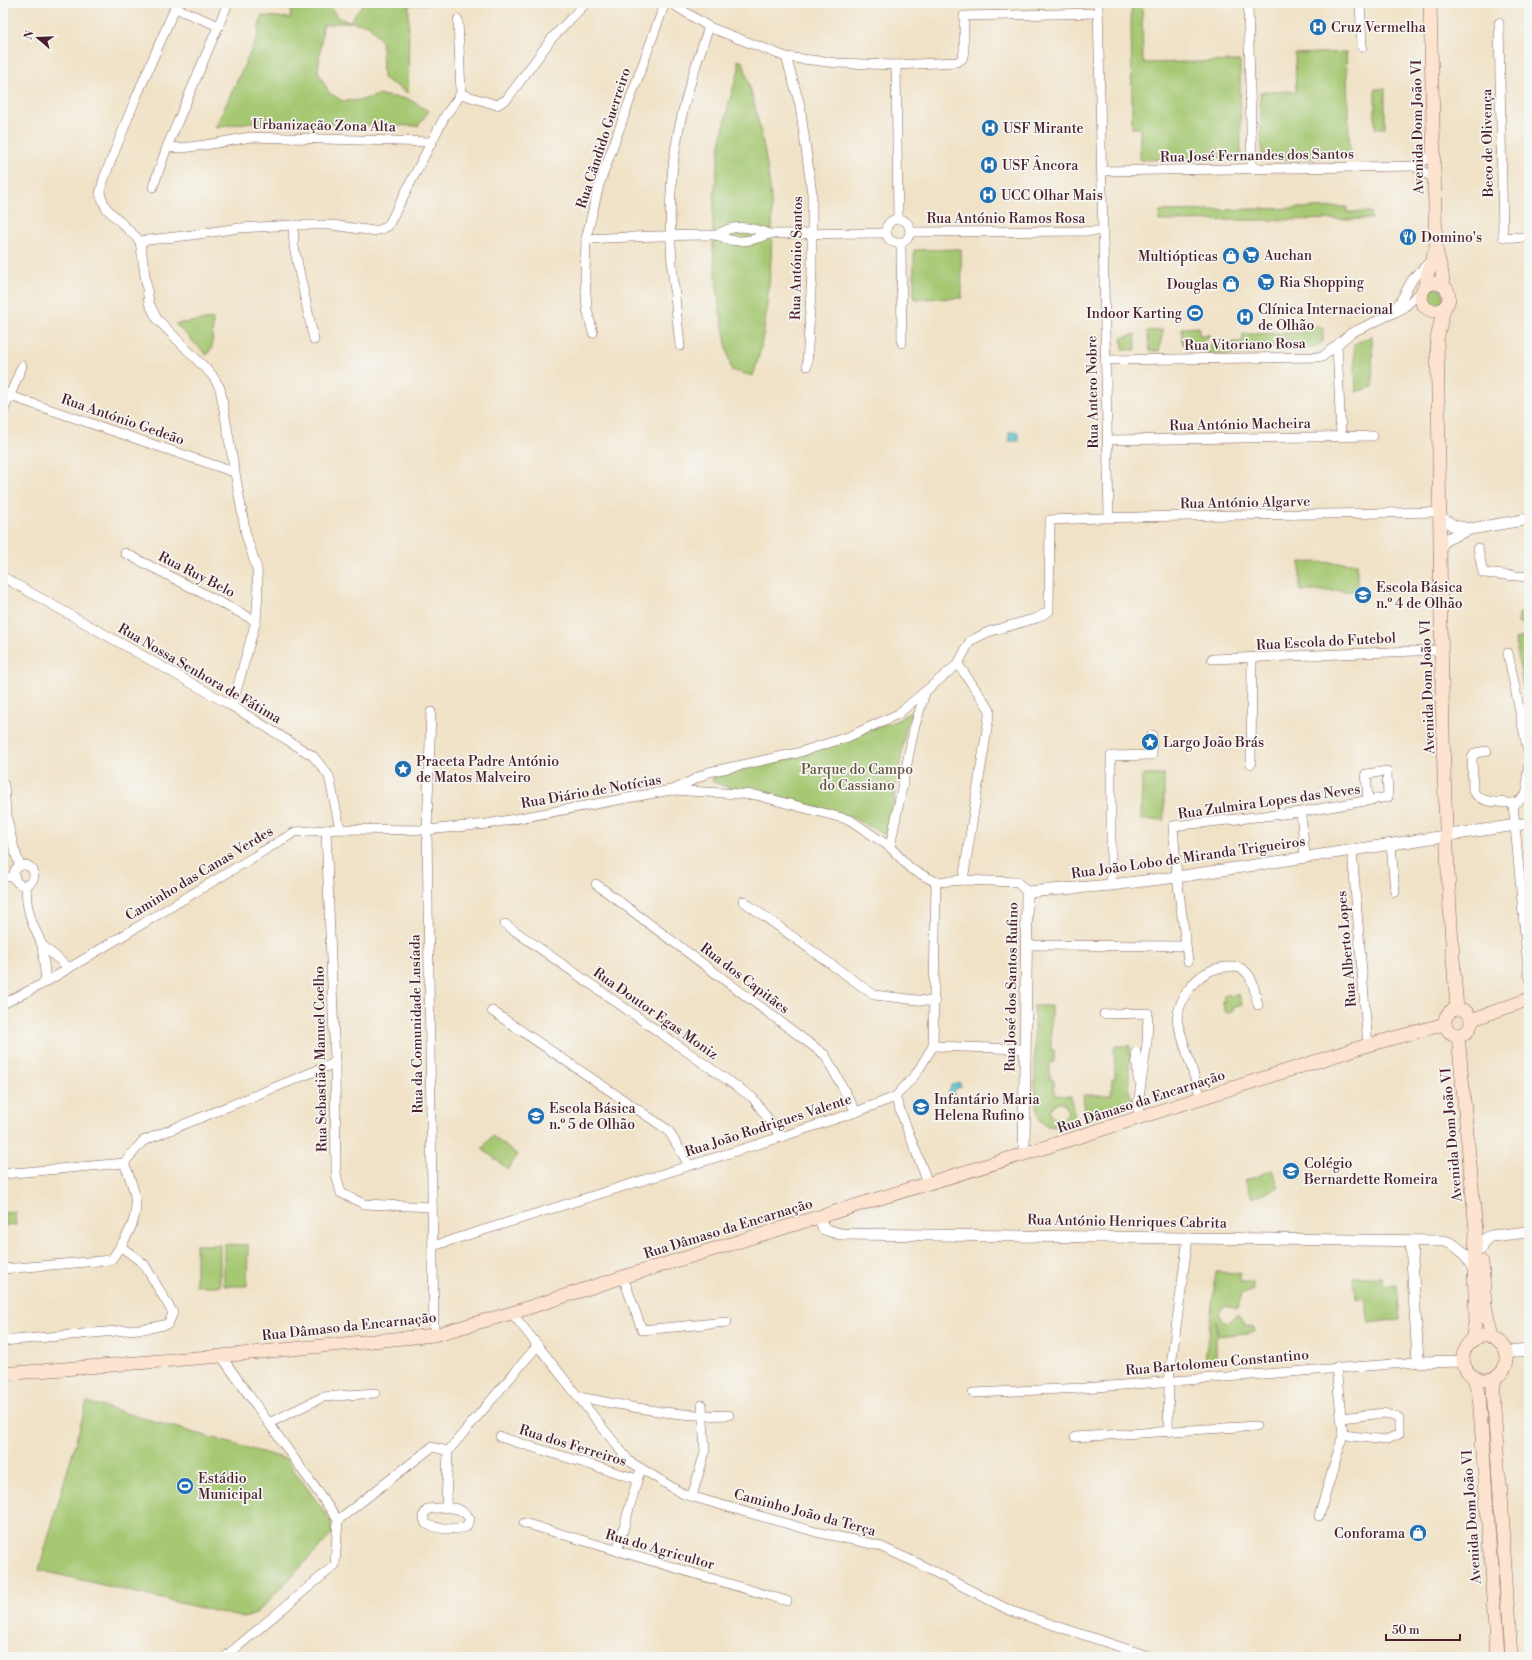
<svg xmlns="http://www.w3.org/2000/svg" width="1532" height="1660" font-family="'Libre Bodoni',serif">
	<style>
		.green { fill: #a6c872; stroke: #78744e; fill-rule: evenodd }
		.water { fill: #56c3cf; stroke: #50717d }
		.lines { fill: none; stroke-linecap: round; stroke-linejoin: round }
		.minor-casing { stroke: #846361; stroke-width: 10 }
		.tertiary-casing { stroke: #846361; stroke-width: 12 }
		.secondary-casing { stroke: #846361; stroke-width: 14 }
		.minor { stroke: #fff; stroke-width: 9 }
		.tertiary { stroke: #fff; stroke-width: 11 }
		.secondary { stroke: #fde4d1; stroke-width: 13 }
		.labels { text-anchor: middle; stroke-width: 3.5; stroke-linejoin: round; paint-order: stroke }
		.poi-label { font-size: 14px; fill: #4a1f2b; stroke: #f6f6f2; text-anchor: start }
		.street-label { font-size: 14px; fill: #4a1f2b; stroke: #f6f6f2 }
		.park-label { font-size: 14px; fill: #665240; stroke: #f6f6f2 }
	</style>
	<rect width="100%" height="100%" fill="#f6f6f2"/>
	<filter id="ink" filterUnits="userSpaceOnUse"><feTurbulence type="fractalNoise" baseFrequency=".025" numOctaves="2"/><feDisplacementMap in="SourceGraphic" scale="8" xChannelSelector="R" yChannelSelector="G"/><feConvolveMatrix kernelMatrix="1 2 1 2 8 2 1 2 1" color-interpolation-filters="sRGB"/></filter>
	<filter id="wash" filterUnits="userSpaceOnUse"><feTurbulence type="fractalNoise" baseFrequency=".012" numOctaves="4" result="noise"/><feDisplacementMap in="SourceGraphic" scale="16" xChannelSelector="R" yChannelSelector="G"/><feGaussianBlur stdDeviation="0.9" result="paint"/><feColorMatrix in="noise" values="0 0 0 0 0 0 0 0 0 0 0 0 0 0 0 0 0 1.4 0 .05"/><feComposite in="paint" operator="in"/></filter>
	<g filter="url(#wash)">
		<rect width="100%" height="100%" fill="#f0e2c6"/>
		<g class="green">
			<polygon points="292,3 326,3 338,17 349,22 364,3 442,3 409,5 408,93 383,78 382,42 369,25 349,22 323,25 318,71 329,93 343,101 362,100 379,95 408,99 429,111 418,126 250,122 215,128 258,36 261,16 290,18"/>
			<polygon points="1131,3 1142,3 1143,63 1240,61 1241,158 1140,160 1140,128 1132,128"/>
			<polygon points="1346,52 1350,156 1262,160 1260,92 1296,91 1295,54"/>
			<path d="M738,60L743,62C757,113 771,166 772,220C772,244 771,269 768,293C766,321 762,349 753,376L731,370L719,305L713,249V220L714,196L720,145L729,102L739,69Z"/>
			<rect x="1375" y="89" width="10" height="39"/>
			<polygon points="1347,207 1346,212 1371,212 1372,219 1159,221 1160,211"/>
			<polygon points="961,249 962,298 914,299 914,250"/>
			<circle cx="1435" cy="297" r="9"/>
			<polygon points="213,319 212,347 207,355 175,324"/>
			<polygon points="1302,326 1323,327 1323,341 1314,348 1258,348 1250,354 1210,354 1207,353 1212,342 1242,342 1243,334 1302,333"/>
			<polygon points="1199,327 1199,335 1211,335 1203,341 1200,348 1185,347 1182,342 1182,328"/>
			<polygon points="1163,330 1159,351 1150,351 1147,331"/>
			<polygon points="1135,334 1136,350 1124,350 1121,338"/>
			<polygon points="1372,336 1373,387 1356,392 1354,344"/>
			<polygon points="1300,562 1357,563 1357,591 1300,591"/>
			<polygon points="1519,613 1528,614 1528,623 1518,623"/>
			<polygon points="1529,636 1529,691 1524,692 1515,639"/>
			<polygon points="915,709 906,727 888,836 851,817 757,791 730,788 713,782 713,776 797,757 898,720"/>
			<polygon points="1142,775 1164,775 1164,820 1141,820"/>
			<polygon points="1229,994 1231,997 1239,994 1242,1004 1233,1007 1234,1010 1226,1013 1222,1001 1225,1000 1223,996"/>
			<path d="M1034,1006H1051V1050H1054V1062L1050,1063V1079L1054,1080L1055,1095L1071,1096L1075,1122C1044,1132 1035,1127 1037,1093H1035ZM1061,1102L1066,1105L1068,1113L1062,1119C1055,1120 1051,1117 1050,1110L1055,1103Z"/>
			<path d="M1114,1046H1130C1130,1060 1126,1093 1134,1104L1086,1119L1083,1095H1111L1112,1079H1115Z"/>
			<polygon points="492,1136 518,1155 508,1169 482,1149"/>
			<polygon points="1272,1170 1279,1187 1253,1198 1245,1181"/>
			<polygon points="15,1212 16,1225 3,1226 3,1213"/>
			<polygon points="224,1244 248,1245 247,1286 224,1286"/>
			<rect x="196" y="1245" width="24" height="41"/>
			<polygon points="1216,1272 1240,1273 1240,1282 1252,1282 1253,1290 1242,1295 1237,1309 1226,1306 1222,1309 1219,1313 1222,1320 1227,1322 1232,1320 1235,1316 1237,1315 1246,1326 1254,1328 1255,1332 1218,1336 1216,1321 1216,1360 1205,1361"/>
			<polygon points="1354,1277 1382,1277 1382,1285 1397,1284 1400,1319 1369,1323 1365,1298 1356,1299"/>
			<polygon points="87,1402 286,1459 331,1521 332,1534 256,1614 244,1618 39,1570"/>
		</g>
		<g class="water">
			<polygon points="1009,432 1018,432 1019,441 1009,441"/>
			<polygon points="959,1082 961,1087 955,1089 954,1094 949,1094 948,1091 951,1088 951,1085"/>
		</g>
	</g>
	<g filter="url(#ink)">
		<g class="lines">
			<defs>
				<g id="minor">
					<polyline points="177,3 135,100 104,178 100,194 106,208 140,241 149,303 157,319 212,375 220,388 246,535 257,569 258,595 256,621 232,706"/>
					<polyline points="671,3 709,27 786,57 837,63 896,65 957,62 962,59 964,52 964,16 1098,13"/>
					<polyline points="1098,3 1109,517"/>
					<polyline points="1248,3 1252,169"/>
					<polyline points="1360,3 1362,47"/>
					<polyline points="175,8 219,26"/>
					<polyline points="458,20 461,94"/>
					<polyline points="1499,23 1503,237 1529,238"/>
					<polyline points="786,57 800,105 812,194 812,272 807,366"/>
					<polyline points="896,65 898,219"/>
					<polyline points="461,94 497,105 507,99 552,38 586,3"/>
					<polyline points="167,147 182,148 205,145 251,137 432,142"/>
					<polyline points="1414,166 1435,179"/>
					<polyline points="1101,171 1414,166 1425,160 1434,152"/>
					<polyline points="153,187 167,147 228,3"/>
					<circle cx="898" cy="231" r="12"/>
					<polyline points="293,225 294,247 314,340"/>
					<polyline points="910,232 1102,231"/>
					<path d="M717,235C734,223 751,227 769,234"/>
					<path d="M586,239C628,237 670,235 713,235C719,235 724,238 730,240C744,243 756,239 769,234L886,233"/>
					<polyline points="140,241 192,235 239,228 293,225 332,225 374,231 382,229 388,226 445,116 461,94"/>
					<polyline points="901,243 902,343"/>
					<polyline points="1391,312 1400,302 1412,280 1430,261"/>
					<polyline points="593,333 587,309 585,276 586,239 599,185 665,3"/>
					<polyline points="1337,345 1341,436"/>
					<path d="M680,346C675,295 668,243 671,192C673,135 690,80 709,27"/>
					<polyline points="1106,360 1322,357 1351,333 1402,309 1422,291"/>
					<polyline points="3,392 10,396 234,472"/>
					<polyline points="3,412 22,366"/>
					<polyline points="1108,440 1373,436"/>
					<polyline points="1478,548 1483,573 1529,577"/>
					<polyline points="125,553 256,621"/>
					<polyline points="3,577 232,706 313,756 329,776 340,829"/>
					<polyline points="1508,653 1529,757"/>
					<polyline points="1212,659 1441,650"/>
					<polyline points="958,664 990,710 963,880"/>
					<polyline points="431,712 427,830 434,1335"/>
					<path d="M1487,751L1475,753L1472,758L1473,791C1481,804 1500,802 1513,803"/>
					<polyline points="1251,764 1252,658"/>
					<polyline points="1529,764 1527,775 1527,793 1519,801 1513,803 1529,979"/>
					<path d="M3,783L4,785C5,813 10,840 20,866"/>
					<path d="M673,790L709,772L797,753L848,737L898,714L958,664L970,641L988,632L1037,618L1049,611L1050,520C1180,514 1310,515 1439,512"/>
					<polyline points="1301,812 1305,856"/>
					<polyline points="326,830 335,1063 336,1174 341,1193 364,1204 432,1207"/>
					<polyline points="1391,844 1395,892"/>
					<polyline points="890,847 914,729 925,693"/>
					<polyline points="1352,850 1368,1045"/>
					<circle cx="24" cy="875" r="10"/>
					<polyline points="3,877 15,877"/>
					<polyline points="936,882 963,880 1017,882 1027,892"/>
					<polyline points="596,884 825,1055 856,1112"/>
					<polyline points="26,885 27,903 31,920 42,945 46,982"/>
					<polyline points="1111,885 1111,756 1152,755 1152,735"/>
					<polyline points="743,901 874,995 935,1002"/>
					<polyline points="505,924 753,1098 781,1137"/>
					<polyline points="42,945 69,968"/>
					<polyline points="1026,945 1186,946"/>
					<polyline points="1188,961 1177,877 1173,826 1301,812 1388,797 1387,771 1366,774 1368,801"/>
					<polyline points="3,1004 46,982 295,832 340,829 427,830 487,824 671,790 756,795 850,820 890,847 911,869 936,882"/>
					<polyline points="492,1011 668,1130 689,1165"/>
					<polyline points="1104,1014 1148,1013 1147,1043 1138,1104 1139,1118"/>
					<polyline points="933,1046 1025,1049"/>
					<polyline points="1136,1052 1138,1080"/>
					<polyline points="895,1097 928,1183"/>
					<path d="M1201,1098L1177,1021C1179,995 1200,967 1228,967C1234,967 1240,966 1245,971C1254,978 1255,995 1258,1005"/>
					<polyline points="3,1174 124,1163 143,1141 335,1063"/>
					<polyline points="433,1246 781,1137 856,1112 895,1097 916,1074 933,1046 936,882"/>
					<path d="M3,1269L111,1260C139,1220 143,1208 124,1163"/>
					<polyline points="623,1277 642,1330 727,1322"/>
					<polyline points="512,1313 629,1461 683,1494 816,1532 877,1545 917,1563 1011,1611 1151,1657"/>
					<polyline points="3,1341 150,1328 168,1324 173,1313 144,1264 120,1246"/>
					<polyline points="221,1356 338,1520 335,1565 225,1657"/>
					<polyline points="973,1393 1084,1388 1418,1362"/>
					<path d="M579,1397C629,1406 678,1418 729,1415"/>
					<polyline points="1341,1418 1384,1413 1399,1418 1399,1434 1386,1440 1343,1435"/>
					<polyline points="269,1423 323,1397 375,1393"/>
					<polyline points="1168,1432 1169,1381 1188,1237"/>
					<polyline points="500,1437 637,1479"/>
					<polyline points="1075,1437 1256,1426"/>
					<polyline points="692,1496 705,1452 702,1405"/>
					<polyline points="446,1507 448,1451 538,1345"/>
					<path d="M438,1508C451,1507 462,1507 470,1519L466,1527C453,1530 438,1529 426,1524L423,1516L428,1509Z"/>
					<polyline points="1319,1516 1343,1435 1336,1367"/>
					<polyline points="338,1520 432,1447 448,1451"/>
					<polyline points="524,1523 787,1601"/>
					<polyline points="617,1551 639,1474"/>
				</g>
				<g id="tertiary">
					<polyline points="1440,517 1454,526 1470,529"/>
					<polyline points="1440,549 1445,540 1470,529 1529,519"/>
					<polyline points="1024,1154 1027,892 1111,885 1177,877 1529,823"/>
					<path d="M819,1217L824,1229L840,1234L1444,1241C1461,1246 1466,1256 1474,1270"/>
					<polyline points="1411,1241 1418,1362 1464,1361"/>
					<polyline points="1481,1248 1487,1238 1491,1236 1529,1232"/>
					<polyline points="1507,1352 1529,1350"/>
				</g>
				<g id="secondary">
					<polyline points="1430,3 1436,249 1442,273 1443,285"/>
					<circle cx="1435" cy="297" r="14"/>
					<polyline points="1425,287 1427,275 1436,249"/>
					<path d="M1444,308L1437,339C1442,562 1438,786 1457,1009"/>
					<circle cx="1458" cy="1022" r="13"/>
					<polyline points="1471,1020 1529,999"/>
					<polyline points="1458,1035 1476,1231 1474,1270 1476,1317 1472,1341"/>
					<polyline points="1482,1262 1485,1306 1492,1337"/>
					<circle cx="1485" cy="1358" r="22"/>
					<polyline points="3,1374 221,1356 434,1335 512,1313 623,1277 1024,1154 1368,1045 1445,1024"/>
					<polyline points="1473,1376 1479,1393 1497,1657"/>
					<polyline points="1495,1378 1493,1392 1511,1657"/>
				</g>
			</defs>
			<use href="#minor" class="minor-casing"/>
			<use href="#tertiary" class="tertiary-casing"/>
			<use href="#secondary" class="secondary-casing"/>
			<use href="#minor" class="minor"/>
			<use href="#tertiary" class="tertiary"/>
			<use href="#secondary" class="secondary"/>
		</g>
	</g>
	<defs>
		<symbol id="hospital-disc" viewBox="-11 -11 22 22"><circle r="9.5" fill="#1f6fb2" stroke="#f6f6f2"/><path d="M-5-5h3v3.5h4V-5h3V5h-3V1.5h-4V5h-3Z" fill="#fff"/></symbol>
		<symbol id="restaurant-disc" viewBox="-11 -11 22 22"><circle r="9.5" fill="#1f6fb2" stroke="#f6f6f2"/><path d="M-5-6h1v4h1v-4h1v4h1v-4h1v5L-1.5 .5V6h-2V.5L-5-1ZM5-6V6H3V1.5H1.5Q1.5-4 5-6Z" fill="#fff"/></symbol>
		<symbol id="supermarket-disc" viewBox="-11 -11 22 22"><circle r="9.5" fill="#1f6fb2" stroke="#f6f6f2"/><path d="M-6-5.5h2.5l.6 2H6L4.5 2H-2.5L-4.4-4H-6ZM-1.5 3.2a1.3 1.3 0 1 0 .1 0ZM3 3.2a1.3 1.3 0 1 0 .1 0Z" fill="#fff"/></symbol>
		<symbol id="shop-disc" viewBox="-11 -11 22 22"><circle r="9.5" fill="#1f6fb2" stroke="#f6f6f2"/><path d="M-5-2.5h2.3a2.7 3.5 0 0 1 5.4 0H5L5.5 6h-11ZM-1.5-2.5h3a1.5 2.3 0 0 0-3 0Z" fill="#fff"/></symbol>
		<symbol id="stadium-disc" viewBox="-11 -11 22 22"><circle r="9.5" fill="#1f6fb2" stroke="#f6f6f2"/><path d="M0-5a6.5 5 0 1 0 0 10a6.5 5 0 1 0 0-10ZM-3.5-1.8h7v3.6h-7Z" fill="#fff"/></symbol>
		<symbol id="school-disc" viewBox="-11 -11 22 22"><circle r="9.5" fill="#1f6fb2" stroke="#f6f6f2"/><path d="M0-5L7-2L0 1L-7-2ZM-4 1L0 2.5L4 1V4Q0 6-4 4Z" fill="#fff"/></symbol>
		<symbol id="sight-disc" viewBox="-11 -11 22 22"><circle r="9.5" fill="#1f6fb2" stroke="#f6f6f2"/><path d="M0-6L1.8-2.2L6-1.7L2.9 1.2L3.7 5.4L0 3.3L-3.7 5.4L-2.9 1.2L-6-1.7L-1.8-2.2Z" fill="#fff"/></symbol>
	</defs>
	<g fill-rule="evenodd">
		<use href="#hospital-disc" x="1308" y="17" width="20" height="20"/>
		<use href="#hospital-disc" x="980" y="118" width="20" height="20"/>
		<use href="#hospital-disc" x="979" y="155" width="20" height="20"/>
		<use href="#hospital-disc" x="978" y="185" width="20" height="20"/>
		<use href="#restaurant-disc" x="1398" y="227" width="20" height="20"/>
		<use href="#supermarket-disc" x="1241" y="245" width="20" height="20"/>
		<use href="#shop-disc" x="1221" y="246" width="20" height="20"/>
		<use href="#supermarket-disc" x="1256" y="272" width="20" height="20"/>
		<use href="#shop-disc" x="1221" y="274" width="20" height="20"/>
		<use href="#stadium-disc" x="1185" y="303" width="20" height="20"/>
		<use href="#hospital-disc" x="1235" y="307" width="20" height="20"/>
		<use href="#school-disc" x="1353" y="585" width="20" height="20"/>
		<use href="#sight-disc" x="1140" y="732" width="20" height="20"/>
		<use href="#sight-disc" x="393" y="759" width="20" height="20"/>
		<use href="#school-disc" x="911" y="1097" width="20" height="20"/>
		<use href="#school-disc" x="526" y="1106" width="20" height="20"/>
		<use href="#school-disc" x="1281" y="1161" width="20" height="20"/>
		<use href="#stadium-disc" x="175" y="1476" width="20" height="20"/>
		<use href="#shop-disc" x="1408" y="1523" width="20" height="20"/>
	</g>
	<g class="labels">
		<g class="poi-label">
			<text x="1331" y="32">Cruz Vermelha</text>
			<text x="1003" y="133">USF Mirante</text>
			<text x="1002" y="170">USF Âncora</text>
			<text x="1001" y="200">UCC Olhar Mais</text>
			<text x="1421" y="242">Domino's</text>
			<text x="1264" y="260">Auchan</text>
			<text x="1218" y="261" text-anchor="end">Multiópticas</text>
			<text x="1279" y="287">Ria Shopping</text>
			<text x="1218" y="289" text-anchor="end">Douglas</text>
			<text x="1258" y="314">Clínica Internacional<tspan x="1258" dy="16">de Olhão</tspan></text>
			<text x="1182" y="318" text-anchor="end">Indoor Karting</text>
			<text x="1376" y="592">Escola Básica<tspan x="1376" dy="16">n.º 4 de Olhão</tspan></text>
			<text x="1163" y="747">Largo João Brás</text>
			<text x="416" y="766">Praceta Padre António<tspan x="416" dy="16">de Matos Malveiro</tspan></text>
			<text x="934" y="1104">Infantário Maria<tspan x="934" dy="16">Helena Rufino</tspan></text>
			<text x="549" y="1113">Escola Básica<tspan x="549" dy="16">n.º 5 de Olhão</tspan></text>
			<text x="1304" y="1168">Colégio<tspan x="1304" dy="16">Bernardette Romeira</tspan></text>
			<text x="198" y="1483">Estádio<tspan x="198" dy="16">Municipal</tspan></text>
			<text x="1405" y="1538" text-anchor="end">Conforama</text>
		</g>
		<g class="street-label">
			<text transform="translate(324 125) rotate(1)" y="5">Urbanização Zona Alta</text>
			<text transform="translate(1417 127) rotate(-91)" y="5">Avenida Dom João VI</text>
			<text transform="translate(603 138) rotate(-72)" y="5">Rua Cândido Guerreiro</text>
			<text transform="translate(1487 143) rotate(-91)" y="5">Beco de Olivença</text>
			<text transform="translate(1257 155) rotate(-1)" y="5">Rua José Fernandes dos Santos</text>
			<text x="1006" y="223">Rua António Ramos Rosa</text>
			<text transform="translate(796 258) rotate(-89)" y="5">Rua António Santos</text>
			<text transform="translate(1245 344) rotate(-1)" y="5">Rua Vitoriano Rosa</text>
			<text transform="translate(1092 392) rotate(-91)" y="5">Rua Antero Nobre</text>
			<text transform="translate(123 419) rotate(19)" y="5">Rua António Gedeão</text>
			<text transform="translate(1240 424) rotate(-1)" y="5">Rua António Macheira</text>
			<text transform="translate(1245 502) rotate(-1)" y="5">Rua António Algarve</text>
			<text transform="translate(197 574) rotate(27)" y="5">Rua Ruy Belo</text>
			<text transform="translate(1326 641) rotate(-3)" y="5">Rua Escola do Futebol</text>
			<text transform="translate(200 673) rotate(30)" y="5">Rua Nossa Senhora de Fátima</text>
			<text transform="translate(1427 687) rotate(-92)" y="5">Avenida Dom João VI</text>
			<text transform="translate(591 791) rotate(-10)" y="5">Rua Diário de Notícias</text>
			<text transform="translate(1269 801) rotate(-8)" y="5">Rua Zulmira Lopes das Neves</text>
			<text transform="translate(1188 857) rotate(-8)" y="5">Rua João Lobo de Miranda Trigueiros</text>
			<text transform="translate(199 873) rotate(-31)" y="5">Caminho das Canas Verdes</text>
			<text transform="translate(1346 949) rotate(-95)" y="5">Rua Alberto Lopes</text>
			<text transform="translate(745 978) rotate(37)" y="5">Rua dos Capitães</text>
			<text transform="translate(1011 987) rotate(-89)" y="5">Rua José dos Santos Rufino</text>
			<text transform="translate(656 1013) rotate(35)" y="5">Rua Doutor Egas Moniz</text>
			<text transform="translate(416 1024) rotate(-91)" y="5">Rua da Comunidade Lusíada</text>
			<text transform="translate(320 1059) rotate(-91)" y="5">Rua Sebastião Manuel Coelho</text>
			<text transform="translate(1141 1101) rotate(-18)" y="5">Rua Dâmaso da Encarnação</text>
			<text transform="translate(768 1125) rotate(-18)" y="5">Rua João Rodrigues Valente</text>
			<text transform="translate(1451 1135) rotate(-95)" y="5">Avenida Dom João VI</text>
			<text transform="translate(1127 1221) rotate(1)" y="5">Rua António Henriques Cabrita</text>
			<text transform="translate(728 1228) rotate(-17)" y="5">Rua Dâmaso da Encarnação</text>
			<text transform="translate(349 1326) rotate(-6)" y="5">Rua Dâmaso da Encarnação</text>
			<text transform="translate(1217 1362) rotate(-5)" y="5">Rua Bartolomeu Constantino</text>
			<text transform="translate(573 1445) rotate(17)" y="5">Rua dos Ferreiros</text>
			<text transform="translate(805 1512) rotate(15)" y="5">Caminho João da Terça</text>
			<text transform="translate(1471 1517) rotate(-94)" y="5">Avenida Dom João VI</text>
			<text transform="translate(660 1549) rotate(16)" y="5">Rua do Agricultor</text>
		</g>
		<g class="park-label">
			<text x="857" y="774">Parque do Campo<tspan x="857" dy="16">do Cassiano</tspan></text>
		</g>
	</g>
	<rect width="1532" height="1660" fill="none" stroke="#f6f6f2" stroke-width="16"/>
	<g transform="translate(38 38) rotate(289)" stroke="#f6f6f2" stroke-width="3" paint-order="stroke">
	<path d="M0-3L7 15L0 10L-7 15Z" fill="#4a1f2b"/>
	<text y="-6" font-size="11" font-weight="bold" text-anchor="middle" fill="#4a1f2b">N</text>
	</g>
	<path d="M1386 1634v6h74v-6" fill="none" stroke="#4a1f2b" stroke-width="2"/>
	<text x="1392" y="1634" font-size="12" fill="#4a1f2b" stroke="#f6f6f2" stroke-width="3" paint-order="stroke">50 m</text>
</svg>
